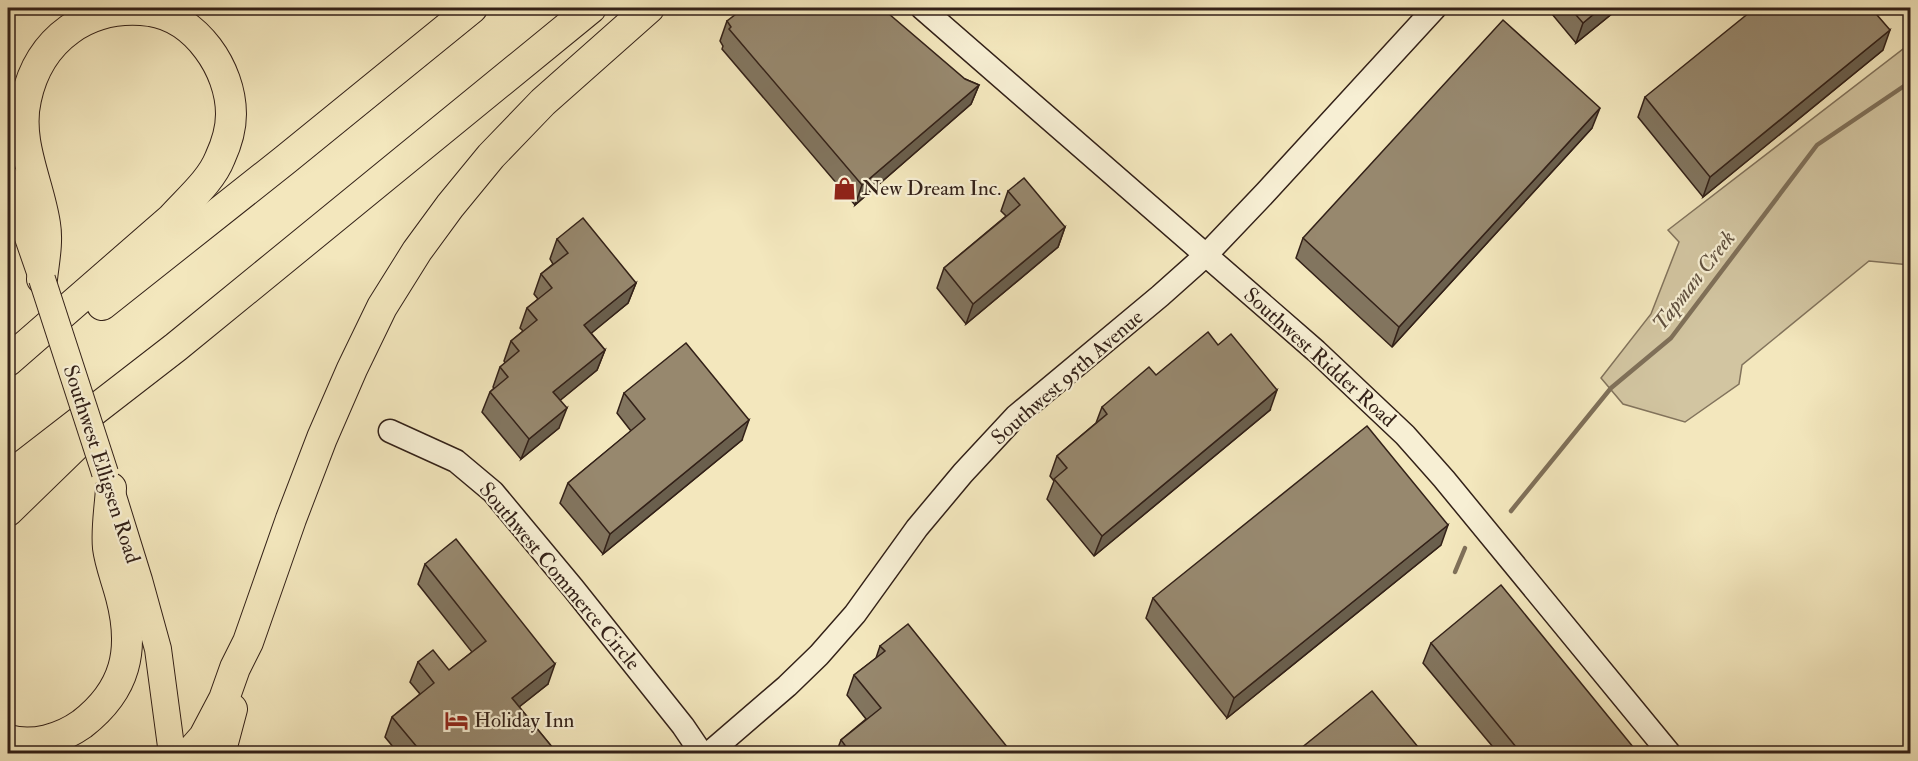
<svg xmlns="http://www.w3.org/2000/svg" width="1918" height="761" font-family="'IM FELL Double Pica',serif">
	<style>
		.green { fill: #d2c5a1; stroke: #82735c; stroke-width: 1.5 }
		.lines { fill: none; stroke-linecap: round; stroke-linejoin: round }
		.stream { stroke: #7f7059; stroke-width: 4.5 }
		.secondary-casing { stroke: #332118; stroke-width: 25 }
		.primary-casing { stroke: #332118; stroke-width: 28 }
		.highway-casing { stroke: #332118; stroke-width: 32 }
		.secondary { stroke: #f7efd4; stroke-width: 22 }
		.primary { stroke: #f3e7bd; stroke-width: 26 }
		.highway { stroke: #f3e7bd; stroke-width: 30 }
		.primary-bridge-casing { stroke: #332118; stroke-width: 28; stroke-linecap: butt }
		.primary-bridge { stroke: #f3e7bd; stroke-width: 26 }
		.wall { fill: #82755f; stroke: #332118; stroke-width: 1.5 }
		.shaded-wall { fill: #6a5f4d; stroke: #332118; stroke-width: 1.5 }
		.building { fill: #97886e; stroke: #332118; stroke-width: 1.5 }
		.labels { text-anchor: middle; stroke-width: 4.5; stroke-linejoin: round; paint-order: stroke }
		.poi-label { font-size: 21px; fill: #332118; stroke: #f7efd4; text-anchor: start }
		.street-label { font-size: 21px; fill: #332118; stroke: #f7efd4 }
		.water-label { font-size: 22px; font-style: italic; fill: #5f4f3e; stroke: #f7efd4 }
	</style>
	<rect width="100%" height="100%" fill="#f3e7bd"/>
	<filter id="stains"><feTurbulence type="fractalNoise" baseFrequency=".00333" numOctaves="4"/><feColorMatrix values="0 0 0 0 .2 0 0 0 0 .09 0 0 0 0 .02 0 0 0 .5 -.17"/></filter>
	<radialGradient id="worn" r=".72"><stop offset=".6" stop-color="#630" stop-opacity="0"/><stop offset="1" stop-color="#630" stop-opacity=".3"/></radialGradient>
	<polygon class="green" points="1910,45 1910,265 1869,261 1742,365 1739,384 1685,422 1623,404 1601,378 1651,314 1679,242 1668,230 1907,46"/>
	<g class="lines">
		<g class="stream">
			<polyline points="1511,511 1611,388 1671,338 1817,145 1910,82"/>
			<polyline points="1455,572 1465,548"/>
		</g>
		<defs>
			<g id="secondary">
				<polyline points="922,8 1316,351 1405,435 1444,479 1670,754"/>
				<polyline points="390,431 456,461 493,492 573,588 683,726 702,754"/>
				<polyline points="708,754 787,686 819,655 855,614 917,528 963,473 1016,416 1160,296 1206,255 1266,192 1435,8"/>
			</g>
			<g id="primary">
				<polyline points="8,180 42,278"/>
				<polyline points="112,493 139,580 158,649 172,754"/>
			</g>
			<g id="highway">
				<polyline points="102,305 285,160 472,8"/>
				<path d="M8,361L172,218C188,200 211,181 220,158C226,145 231,129 231,114C231,69 196,18 150,11C88,3 39,39 26,99C16,142 39,183 45,224C48,242 44,261 42,279"/>
				<polyline points="8,477 176,347 591,8"/>
				<polyline points="8,511 79,442"/>
				<path d="M8,740C33,747 61,739 82,724C126,690 135,650 121,597C117,581 110,564 108,548C106,529 110,507 111,488"/>
				<polyline points="189,754 204,737 224,699 235,668 248,642 291,519 322,438 352,369 382,307 417,251 450,206 491,156 543,102 649,8"/>
				<polyline points="220,754 232,709"/>
			</g>
		</defs>
		<use href="#secondary" class="secondary-casing"/>
		<use href="#primary" class="primary-casing"/>
		<use href="#highway" class="highway-casing"/>
		<use href="#secondary" class="secondary"/>
		<use href="#primary" class="primary"/>
		<use href="#highway" class="highway"/>
		<defs>
			<polyline id="primary-bridge" points="42,279 105,473"/>
		</defs>
		<use href="#primary-bridge" class="primary-bridge-casing"/>
		<use href="#primary-bridge" class="primary-bridge"/>
	</g>
	<g class="wall">
		<polygon points="992,8 1003,8 997,12"/>
		<polygon points="1547,8 1619,8 1576,43"/>
		<polygon points="727,21 965,79 979,85 971,104 855,205 722,49 723,46 720,41"/>
		<polygon points="1883,50 1703,197 1638,117 1645,97"/>
		<polygon points="1592,128 1392,347 1296,258 1303,238"/>
		<polygon points="1008,191 1065,227 1058,247 966,324 937,288 944,268 1006,216 1001,211"/>
		<polygon points="557,239 636,283 628,303 591,333 605,350 597,370 560,400 559,428 521,459 482,412 490,392 494,388 493,387 500,367 505,363 504,361 511,341 523,331 520,328 527,308 538,299 534,294 541,274 553,264 550,259"/>
		<polygon points="1156,375 1270,410 1094,556 1047,499 1054,481 1050,476 1057,456 1096,423 1102,407"/>
		<polygon points="624,393 742,440 603,554 560,503 568,483 631,431 617,413"/>
		<polygon points="1441,545 1227,718 1146,618 1153,598"/>
		<polygon points="425,564 548,684 519,707 557,753 398,753 385,737 392,717 420,694 410,682 418,662 449,670 472,652 418,584"/>
		<polygon points="1431,643 1638,753 1498,753 1423,663"/>
		<polygon points="880,646 1012,753 836,753 841,740 866,719 847,695 854,675 876,658"/>
	</g>
	<g class="shaded-wall">
		<polygon points="1601,8 1619,8 1576,43 1583,23"/>
		<polygon points="1890,30 1883,50 1703,197 1710,177"/>
		<polygon points="979,85 971,104 855,205 862,185"/>
		<polygon points="1600,108 1592,128 1392,347 1399,327"/>
		<polygon points="1065,227 1058,247 966,324 973,304"/>
		<polygon points="636,283 628,303 577,345 584,325"/>
		<polygon points="605,350 597,370 546,412 553,392"/>
		<polygon points="1277,390 1270,410 1094,556 1102,536"/>
		<polygon points="567,408 559,428 521,459 529,439"/>
		<polygon points="749,420 742,440 603,554 610,534"/>
		<polygon points="1448,525 1441,545 1227,718 1234,698"/>
		<polygon points="555,664 548,684 505,718 512,698"/>
	</g>
	<g class="building">
		<polygon points="744,8 882,8 965,79 979,85 862,185 729,29 731,27 727,21"/>
		<polygon points="1570,8 1601,8 1583,23"/>
		<polygon points="1755,8 1871,8 1890,30 1710,177 1645,97"/>
		<polygon points="1503,20 1600,108 1399,327 1303,238"/>
		<polygon points="1024,178 1065,227 973,304 944,268 1020,205 1008,191"/>
		<polygon points="583,218 636,283 584,325 605,350 553,392 567,408 529,439 490,392 508,377 500,367 519,351 511,341 537,320 527,308 552,288 541,274 568,253 557,239"/>
		<polygon points="1208,332 1218,345 1231,334 1277,390 1102,536 1054,479 1067,468 1057,456 1107,414 1102,407 1149,367 1156,375"/>
		<polygon points="686,343 749,420 610,534 568,483 645,419 624,393"/>
		<polygon points="1367,426 1448,525 1234,698 1153,598"/>
		<polygon points="456,539 555,664 512,698 557,753 422,753 392,717 434,683 418,662 433,650 449,670 486,641 425,564"/>
		<polygon points="1501,585 1638,753 1521,753 1431,643"/>
		<polygon points="908,624 1012,753 848,753 850,752 841,740 881,708 854,675 885,651 880,646"/>
		<polygon points="1372,691 1423,753 1295,753"/>
	</g>
	<defs>
		<symbol id="shop-bare" viewBox="-9 -9 18 18"><path d="M-5-2.5h2.3a2.7 3.5 0 0 1 5.4 0H5L5.5 6h-11ZM-1.5-2.5h3a1.5 2.3 0 0 0-3 0Z" fill="#8f2418" stroke="#f7efd4" stroke-width="2.5" paint-order="stroke"/></symbol>
		<symbol id="hotel-bare" viewBox="-9 -9 18 18"><path d="M-6-4.5h1.5V1H6V5H4.5V3h-9V5H-6ZM-4 0a1.8 1.8 0 1 1 3.6 0ZM.5 0V-2.5h3Q6-2.5 6 0Z" fill="#8f2418" stroke="#f7efd4" stroke-width="2.5" paint-order="stroke"/></symbol>
	</defs>
	<g fill-rule="evenodd">
		<use href="#shop-bare" x="828" y="172" width="33" height="33"/>
		<use href="#hotel-bare" x="440" y="704" width="33" height="33"/>
	</g>
	<g class="labels">
		<g class="poi-label">
			<text x="862" y="195">New Dream Inc.</text>
			<text x="474" y="727">Holiday Inn</text>
		</g>
		<g class="street-label">
			<text transform="translate(1320 357) rotate(42)" y="7">Southwest Ridder Road</text>
			<text transform="translate(1067 377) rotate(-41)" y="7">Southwest 95th Avenue</text>
			<text transform="translate(102 464) rotate(72)" y="7">Southwest Elligsen Road</text>
			<text transform="translate(560 576) rotate(50)" y="7">Southwest Commerce Circle</text>
		</g>
		<g class="water-label">
			<text transform="translate(1693 280) rotate(-52)" y="8">Tapman Creek</text>
		</g>
	</g>
	<rect width="1918" height="761" fill="none" stroke="#f3e7bd" stroke-width="30"/>
	<rect x="9" y="9" width="1900" height="743" fill="none" stroke="#332118" stroke-width="3"/>
	<rect x="15" y="15" width="1888" height="731" fill="none" stroke="#332118" stroke-width="1.5"/>
	<rect width="100%" height="100%" filter="url(#stains)"/>
	<rect width="100%" height="100%" fill="url(#worn)"/>
</svg>
